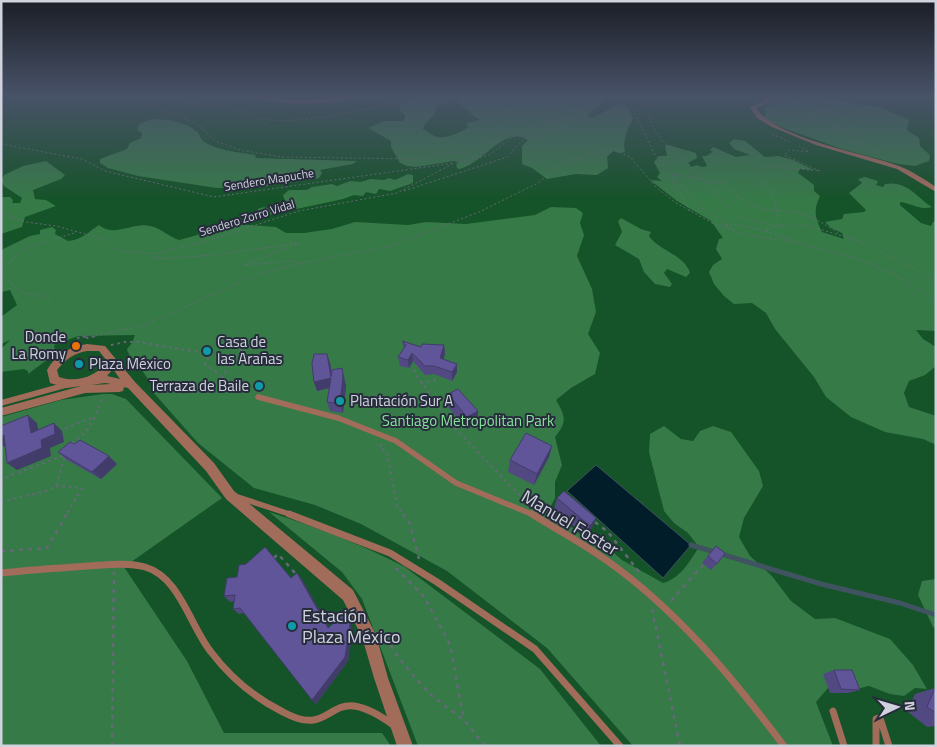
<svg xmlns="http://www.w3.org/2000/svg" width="937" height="747" font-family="'Titillium Web',sans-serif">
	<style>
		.green { fill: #155328 }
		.forest { fill: #367a48 }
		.water { fill: #011d2a; stroke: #3f5460 }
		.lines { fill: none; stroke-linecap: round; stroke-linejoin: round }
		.stream { stroke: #3f5460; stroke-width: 5 }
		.path-far2 { stroke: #656977; stroke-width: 1; stroke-dasharray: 2 2.5; stroke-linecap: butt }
		.path-far1 { stroke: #656977; stroke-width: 2; stroke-dasharray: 2.5 4; stroke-linecap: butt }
		.path { stroke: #656977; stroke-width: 2.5; stroke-dasharray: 4 5; stroke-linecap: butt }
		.lane-far1 { stroke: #a26c5b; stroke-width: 5.5 }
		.lane { stroke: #a26c5b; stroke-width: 7 }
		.street { fill: #a26c5b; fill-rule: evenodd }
		.wall { fill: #524983 }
		.shaded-wall { fill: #423c6a }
		.building { fill: #5f5598; stroke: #423c6a }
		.food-dot { fill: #e8710a; stroke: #272c3c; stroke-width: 2 }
		.culture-dot { fill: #0f9aa8; stroke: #272c3c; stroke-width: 2 }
		.labels { text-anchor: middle; stroke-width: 4; stroke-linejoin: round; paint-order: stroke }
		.far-street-label { font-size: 12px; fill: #d0d3dd; stroke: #272c3c }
		.poi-label { font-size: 15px; fill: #d0d3dd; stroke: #272c3c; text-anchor: start }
		.park-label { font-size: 15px; fill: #86e39a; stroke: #272c3c }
		.near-street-label { font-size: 18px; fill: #d0d3dd; stroke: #272c3c }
		.near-poi-label { font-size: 18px; fill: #d0d3dd; stroke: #272c3c; text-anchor: start }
	</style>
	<rect width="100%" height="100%" fill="#313646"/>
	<rect class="green" x="1" y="96" width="935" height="650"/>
	<g class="forest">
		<path d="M412,96H445L451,99L446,103L437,106C437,117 425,119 423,129C427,131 433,136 437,137C447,139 461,132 468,127L466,123L480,120C471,115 466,108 457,102L459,96H623L606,99L586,116L592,118L621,103L627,105L633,118C628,128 622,141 625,152L619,153L613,151L607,157L608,168L597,175L576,174L547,179L532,168L522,164V146L528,140C504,124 482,166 458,169L456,166L458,161H454L416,167L407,166L400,163L391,147V141L368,128L384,121H404L405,115L400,110L399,104L411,99Z"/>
		<polygon points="773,96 826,96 850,103 880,107 909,120 907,130 919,138 920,146 930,155 929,161 915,166 898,164 842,149 781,127 765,119 765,108 774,99"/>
		<path d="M152,119C168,120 183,120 196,131C201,135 200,140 206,143C220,151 239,152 255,155L256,158L357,161L353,164L320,170L322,173L319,178L261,187L217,188L138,176L108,168L100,163V159L127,149L130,143L141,138L142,133L137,130L139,124Z"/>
		<path d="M734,139L745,141L765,157L779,156L793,160L814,170L800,169L798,173L814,185V191L820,196C813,211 815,217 822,232L844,239L842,233L831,228L825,222L842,219L844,214L864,212L866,210L849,193L862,183L858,179L865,177L878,181L876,185L883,187L885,184C908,180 918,199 932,207C922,211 910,203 900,202V205L921,223L931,226L933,222L936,221V331L916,330L923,339L936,347V366L925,375L909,381L904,393L909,407L936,416V445L923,439L885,432L851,417L826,397L814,377L775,329L766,313L752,303L734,304L724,296L714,284L709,272L713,265L722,259L716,249L719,239L723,238L711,221L677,201L650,180L662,181L657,177L660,173L654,162L659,156H667L665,146L668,145L696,153L697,158L688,163L691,167L697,165L702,167L707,166L702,156H706L713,152L710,150L713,147L736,157L750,155L734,149L729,143Z"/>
		<polygon points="46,161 65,175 61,179 33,190 35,199 46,200 56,206 25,217 22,227 1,234 1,197 10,197 13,200 12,203 20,203 22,198 4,186 1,181 4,175 23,166"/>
		<path d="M408,174L413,175V183L390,191L379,189L376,194L366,192L363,196L354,195L343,199L259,217L257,210C261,207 265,206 270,210L290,207L291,203L285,201L283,195L289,190H307L312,187L332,184L337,186L350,181L361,182L370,179L384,180L389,178L395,180Z"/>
		<path d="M551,207L576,208L583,213L580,223L584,235L577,256L592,289L596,312L588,334L600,353L595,374L571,388L556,400C566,417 567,422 555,437L562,465L555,482V498L549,510L588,540L600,541L622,560L663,583C681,578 689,562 699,547L688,533L674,523L664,511L649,452L650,434L664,426L681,439L693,441L700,431L713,426L731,432L759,471L763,486L744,518L739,537L750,556L772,576L791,601L815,619L835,618L890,639L913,665L927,689L915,688L904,696L890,694L869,686L852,690L828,688L816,702L833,746H633L547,648L447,571L361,524L315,505L254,488L198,443L152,391L153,386C146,377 142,369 136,362C132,357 128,355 127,349L132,343L135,335L78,336L54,345L55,350L51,357L28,374V371L24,369L1,372V349L10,340L1,344V317L17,305L10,290L1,292V250L30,236L40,234V230L52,227L56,230L55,234L68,241C82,240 88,232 99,225C114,238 133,222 150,226C161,228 169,237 179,240L238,224L276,227L286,233H304L332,229L355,222L408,225L426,222L466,224L535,215Z"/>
		<path d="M621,218L641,229L651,232L649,236C659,251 684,254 690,273L686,277L667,269L664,273L672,284L670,287L655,284L644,272L639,259L615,245L622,232L618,221Z"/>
		<polygon points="103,394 112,394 126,399 222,498 124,567 187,661 224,733 382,733 391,746 1,746 1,417 61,400"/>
		<path d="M269,512C316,527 361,544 405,567L540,669L601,746H418L362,599L342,572Z"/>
		<polygon points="936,579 936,628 933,627 918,595 922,581"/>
	</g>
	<polygon class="water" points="596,465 691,545 663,578 567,491"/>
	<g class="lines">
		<polyline class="stream" points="691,545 821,584 900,603 936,615"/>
		<g class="path-far2">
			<polyline points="147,96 234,109 255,118 277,121 297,120 340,115 420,96"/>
			<polyline points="640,96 653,127 663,142 687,162 727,206 741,218 778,226 810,226 864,243 917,270 936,284"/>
			<polyline points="778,99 812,104 821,109 806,117 852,132 862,141 854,142 878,153"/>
			<polyline points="821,109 843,115 850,126 844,128"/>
			<polyline points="770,113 805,117"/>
			<polyline points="548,122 561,96"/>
			<polyline points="551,122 591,114"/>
			<polyline points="772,134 790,142"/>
			<polyline points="1,144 82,159 105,171 214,197 454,163"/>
			<polyline points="476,156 499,139 503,122 521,96"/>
			<polyline points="471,160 489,155 510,139 530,128 560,118 600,96"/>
			<path d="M727,180L724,182C729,188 734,195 740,199C757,211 778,209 797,213C812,216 827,225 839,234"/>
			<polyline points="707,183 724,182"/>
			<polyline points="404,191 507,157 525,138 588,118 608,100 620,98 631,106 655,155 697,204 726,225 741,234 793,242 855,258 893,273 936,300"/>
			<polyline points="690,211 675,185 672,174 705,180"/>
			<polyline points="1,213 26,222 56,226 104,239 119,251 156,254"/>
			<polyline points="726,225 734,224 765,231"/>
			<path d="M793,242L790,239L765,231L778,226C777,206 776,193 760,179L764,171L763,168L768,166L820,171L784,155L789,150L809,152L799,146"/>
			<polyline points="297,264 391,246 479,212 538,183 565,161 609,151 617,151 630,157 657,188 676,203 714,224 734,231"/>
			<polyline points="1,269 24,249 77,232"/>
			<path d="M1,274C5,279 18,290 23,292C33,296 43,293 50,302L49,305"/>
			<polyline points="82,337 87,336"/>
			<polyline points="91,337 142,326 259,274 297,264 295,261 244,265 300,243 214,255 156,259 154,258 156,254 203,242 299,211 397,193 456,162 468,161 476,156 475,154 454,152 420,159 282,157 240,150 216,141 195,123 130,96"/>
		</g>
		<g class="path-far1">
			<polyline points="77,338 87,336"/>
			<polyline points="86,338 96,336"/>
			<polyline points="111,345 125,342 138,342 210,354 205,364 221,375"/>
			<polyline points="418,364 415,368 415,373 450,423 525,501"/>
			<polyline points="242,382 220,382 231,360 248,343"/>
			<polyline points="421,384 434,380 439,374"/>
			<polyline points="59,431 96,416"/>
			<polyline points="381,444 380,448 387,452 397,506 404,515"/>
			<path d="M66,446C89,435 93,422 102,399"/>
			<polyline points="1,482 9,476 65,455"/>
			<polyline points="56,486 82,488 66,515"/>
			<path d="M1,503C19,495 39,496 56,486L65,456"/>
		</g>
		<g class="path">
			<polyline points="403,514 409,521 419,559"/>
			<polyline points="595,522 608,532 639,572"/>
			<polyline points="1,551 47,548 67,514"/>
			<polyline points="274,558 278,554 295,573"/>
			<polyline points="396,568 425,598 450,645 464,720"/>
			<polyline points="671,601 703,565"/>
			<polyline points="652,609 680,746"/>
			<polyline points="381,630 398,657 413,675 432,696 464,720 485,746"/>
			<polyline points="112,746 114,572"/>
		</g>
		<g class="lane-far1">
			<polyline points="258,397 338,418 396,441 456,483 534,515"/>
			<polyline points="1,403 66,385"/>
			<polyline points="238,497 292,515"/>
		</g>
		<g class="lane">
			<polyline points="289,514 390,553 437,582 535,649 620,746"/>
			<path d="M532,514C556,529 582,543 606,560C677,610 732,677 784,746"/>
			<path d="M1,573C30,570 59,568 88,566C106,565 127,562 145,567C180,577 190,626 211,652C230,677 255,698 283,712C325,735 327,703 354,706C369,708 383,718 395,726"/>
			<polyline points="833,711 844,746"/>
			<polyline points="876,746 876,719 880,718 889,746"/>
		</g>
		<g class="street">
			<path d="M255,96L293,100L359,96C341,106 273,106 255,96Z"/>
			<path d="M768,96H773L770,102L756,108C776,139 864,153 899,166C912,171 924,179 936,187V192L897,169L816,145L772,127L757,118L750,107L766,100Z"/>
			<path d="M87,344L105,346L135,382L214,463L234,491L353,590L376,635L388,678L413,746H397L374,678L362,637L343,600L226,499L206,471L128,388L124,387L123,391L119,392L85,393L1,416V408L81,386L67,388L50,383L47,370C56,354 70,347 87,344ZM87,351H99L107,361C97,377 76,383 59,377L57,370C65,360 74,353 87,351ZM113,369L120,379L107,376ZM105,383L111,384L91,385Z"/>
		</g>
	</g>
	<g class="wall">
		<polygon points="402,341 421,347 444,345 445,354 443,359 457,364 457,372 452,381 434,374 425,375 413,361 409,368 400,366 398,357 404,349"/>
		<polygon points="330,363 331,373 342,368 346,386 343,413 330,411 327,402 329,388 317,391 314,382"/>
		<polygon points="448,394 478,411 477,424 467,429 448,407"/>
		<polygon points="552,446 549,457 534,485 508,472 510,460"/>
		<polygon points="58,452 117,464 101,479 67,460"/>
		<polygon points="557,498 592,528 585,536 554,509"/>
		<polygon points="716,546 717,564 711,570 702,563"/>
		<polygon points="297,573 301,578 329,628 353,629 348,661 316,704 312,700 244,613 239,614 233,609 234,601 230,602 224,596 291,578"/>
		<polygon points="834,670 860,690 848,693 830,693 823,674"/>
		<polygon points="935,688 936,689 936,726 927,727 907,711 915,694"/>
	</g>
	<g class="shaded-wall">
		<polygon points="444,345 445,354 441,367 440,358"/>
		<polygon points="412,353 413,361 409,368 408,360"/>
		<polygon points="327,354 330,363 334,386 331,377"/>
		<polygon points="457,364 457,372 452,381 452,372"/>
		<polygon points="342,368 346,386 343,413 340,404"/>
		<polygon points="331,378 333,387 317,391 314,382"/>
		<polygon points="478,411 477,424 467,429 467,417"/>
		<polygon points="28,415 37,423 40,440 31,433"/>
		<polygon points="54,423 62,431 64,442 50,448 51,456 17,470 7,463 41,440"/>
		<polygon points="4,435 5,447 1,444 1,437"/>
		<polygon points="552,446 549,457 534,485 537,474"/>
		<polygon points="109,456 117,464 101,479 92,472"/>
		<polygon points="596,518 592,528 585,536 590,526"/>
		<polygon points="297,573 301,578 332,633 328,628"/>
		<polygon points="350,624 353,629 348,661 316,704 312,700"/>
	</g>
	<g class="building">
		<polygon points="402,341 421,347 422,344 444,345 440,358 457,364 452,372 434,366 425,366 412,353 408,360 398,357 406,345"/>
		<polygon points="314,354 327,354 331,377 332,370 342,368 343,377 340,404 327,402 331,378 314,382 312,364"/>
		<polygon points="458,389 478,411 467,417 448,394"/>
		<polygon points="28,415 31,433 54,423 55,434 41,440 42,448 7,463 4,435 1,437 1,426"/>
		<polygon points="526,433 552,446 537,474 510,460"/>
		<polygon points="80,440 109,456 92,472 58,452 70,442 74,444"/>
		<polygon points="564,491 596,518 590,526 557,498"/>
		<polygon points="716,546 725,553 717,564 708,556"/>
		<polygon points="265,547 291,578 297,573 328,628 343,615 350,624 345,657 312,700 240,608 233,609 235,595 224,596 227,578 237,577 239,565 246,564"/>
		<polygon points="834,670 852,670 860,690 841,689"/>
		<polygon points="935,688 936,689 936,713 927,707"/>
	</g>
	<linearGradient id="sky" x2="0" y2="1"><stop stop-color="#1b1e26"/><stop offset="0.48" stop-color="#485268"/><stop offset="1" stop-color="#485268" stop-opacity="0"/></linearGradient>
	<rect width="937" height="200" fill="url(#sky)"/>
	<circle class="food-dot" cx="76" cy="346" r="5"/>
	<g class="culture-dot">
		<circle cx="207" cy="351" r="5"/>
		<circle cx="79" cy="364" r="5"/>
		<circle cx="259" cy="386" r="5"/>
		<circle cx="340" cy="401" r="5"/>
		<circle cx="292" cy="626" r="5"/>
	</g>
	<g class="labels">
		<g class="far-street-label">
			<text transform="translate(269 180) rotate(-9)" y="4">Sendero Mapuche</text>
			<text transform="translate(247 218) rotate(-17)" y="4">Sendero Zorro Vidal</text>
		</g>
		<g class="poi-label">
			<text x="66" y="342" text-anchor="end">Donde<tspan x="66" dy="17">La Romy</tspan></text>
			<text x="217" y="347">Casa de<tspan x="217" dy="17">las Arañas</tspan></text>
			<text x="89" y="369">Plaza México</text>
			<text x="249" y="391" text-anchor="end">Terraza de Baile</text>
			<text x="350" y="406">Plantación Sur A</text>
		</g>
		<g class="park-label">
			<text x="468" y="426">Santiago Metropolitan Park</text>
		</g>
		<g class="near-street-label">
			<text transform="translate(570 523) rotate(31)" y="6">Manuel Foster</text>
		</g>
		<g class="near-poi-label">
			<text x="302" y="622">Estación<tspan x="302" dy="21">Plaza México</tspan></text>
		</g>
	</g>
	<rect width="937" height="747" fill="none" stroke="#d0d3dd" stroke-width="5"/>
	<g transform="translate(897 707) rotate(85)" stroke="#272c3c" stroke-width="4" paint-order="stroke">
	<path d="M0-4L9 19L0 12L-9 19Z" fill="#d0d3dd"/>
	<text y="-8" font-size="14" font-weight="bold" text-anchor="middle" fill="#d0d3dd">N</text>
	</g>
</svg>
